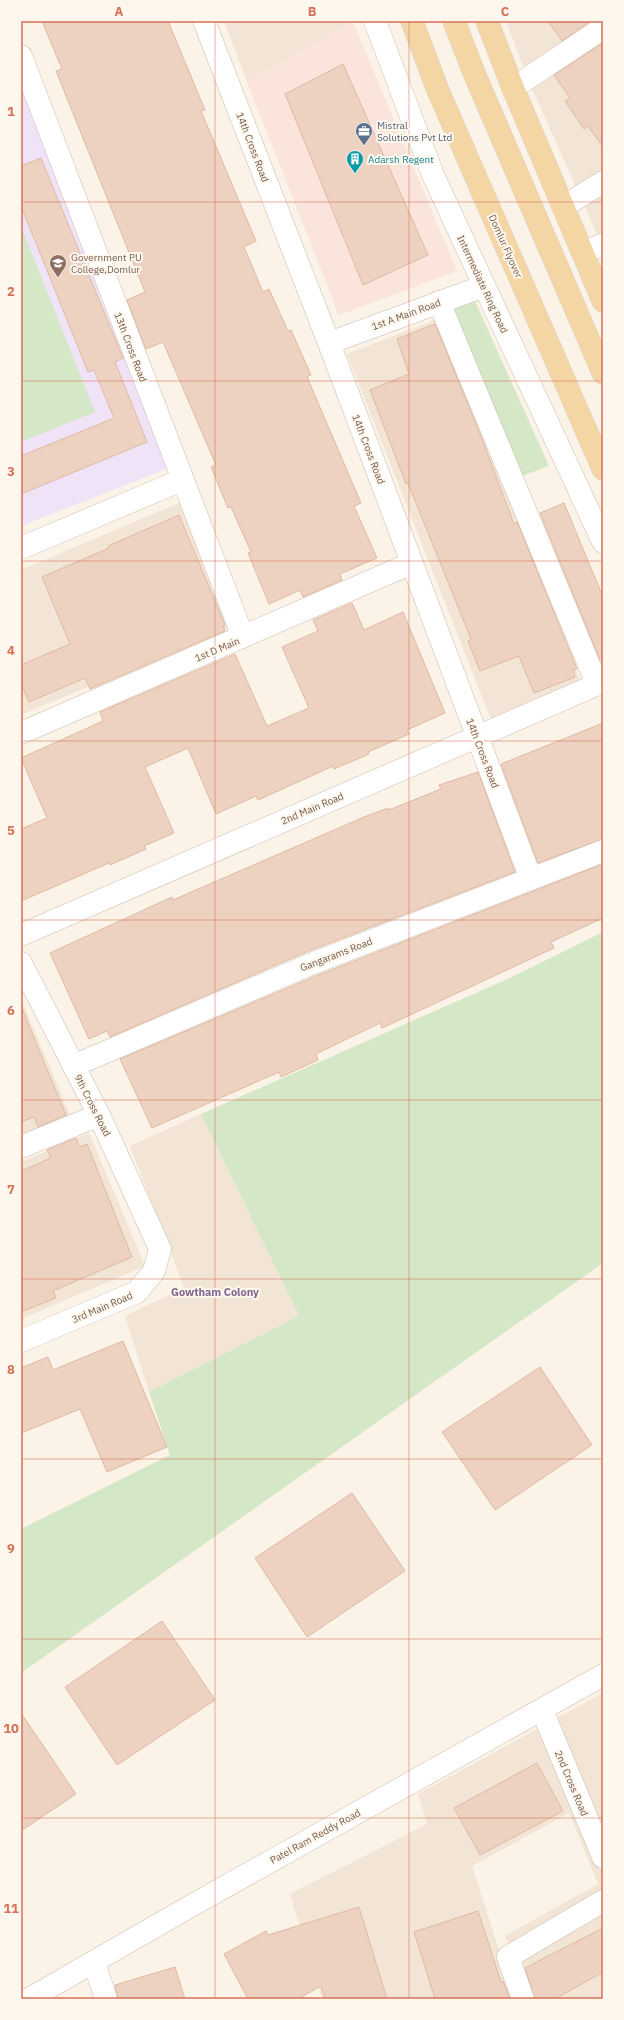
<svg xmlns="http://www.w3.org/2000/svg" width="624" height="2020" font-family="'IBM Plex Sans',sans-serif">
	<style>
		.residential { fill: #f2e5d6 }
		.commercial { fill: #fae4db }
		.education { fill: #f0e3f7 }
		.green { fill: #d4e7c6 }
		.building { fill: #eed2c1; stroke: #dfb9a2 }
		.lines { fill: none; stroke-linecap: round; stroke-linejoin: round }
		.street-casing { stroke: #ccbbae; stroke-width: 23 }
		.secondary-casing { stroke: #d0bdae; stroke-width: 23 }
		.primary-casing { stroke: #d8d1cd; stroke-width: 23 }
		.street { stroke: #fff; stroke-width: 22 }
		.secondary { stroke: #fff; stroke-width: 22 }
		.primary { stroke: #f4d5a4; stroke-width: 22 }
		.grid { fill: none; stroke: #d67056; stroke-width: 1; stroke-opacity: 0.55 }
		.labels { text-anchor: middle; stroke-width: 4; stroke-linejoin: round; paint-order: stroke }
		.service-label { font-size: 10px; fill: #4e5e75; stroke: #fef7ed; text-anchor: start }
		.street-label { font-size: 10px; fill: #725a4d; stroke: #fef7ed }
		.culture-label { font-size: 10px; fill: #0d838f; stroke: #fef7ed; text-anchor: start }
		.education-label { font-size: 10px; fill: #785e54; stroke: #fef7ed; text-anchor: start }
		.neighbourhood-label { font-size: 11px; font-weight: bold; fill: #80658e; stroke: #fef7ed }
		.neatline { fill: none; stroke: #d67056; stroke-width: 1.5 }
		.grid-label { font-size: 13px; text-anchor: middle; font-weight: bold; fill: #d67056 }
	</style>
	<rect width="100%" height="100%" fill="#fbf3e7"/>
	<g class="residential">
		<polygon points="224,21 353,21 353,22 247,82"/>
		<polygon points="506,21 603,21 603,248 528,79"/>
		<polygon points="440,318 580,681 492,722 347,354"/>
		<polygon points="179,503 231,627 23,714 21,710 21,570"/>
		<polygon points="21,999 71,1117 21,1138"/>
		<polygon points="201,1114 299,1316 149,1392 125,1316 184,1288 130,1146"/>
		<polygon points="89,1133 145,1266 21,1319 21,1162"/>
		<polygon points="603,1693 603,1999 528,1999 505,1936 598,1884 569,1813 472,1866 515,1999 322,1999 290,1894 427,1824 418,1794"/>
	</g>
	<polygon class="commercial" points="353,22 457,271 339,315 247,82"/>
	<polygon class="education" points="21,88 169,468 21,526"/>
	<g class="green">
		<polygon points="21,226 95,412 21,442"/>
		<polygon points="475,301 549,466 522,476 450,309"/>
		<polygon points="603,932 603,1263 21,1673 21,1529 170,1455 149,1392 299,1316 201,1114 512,977"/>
	</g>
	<g class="building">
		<polygon points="42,21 168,21 205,110 201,111 256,241 244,247 263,292 269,289 288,331 291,330 311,375 307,377 361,503 354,506 377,558 340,574 342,580 303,597 300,590 269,604 248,553 251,552 231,507 228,508 211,467 216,465 163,342 146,349 127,300 145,292 56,71 62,69"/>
		<polygon points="548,21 588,21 589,22 562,41"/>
		<polygon points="603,43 603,147 588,126 584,129 565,101 570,98 554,75"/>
		<polygon points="343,64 428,255 363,285 285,94"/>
		<polygon points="41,158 123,358 115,362 147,442 21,494 21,456 114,418 94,370 88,372 21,206 21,166"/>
		<polygon points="435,324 482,439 514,524 517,522 577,669 573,670 575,677 534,693 519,656 480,671 468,641 471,639 408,483 406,484 370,390 409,374 397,339"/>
		<polygon points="564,503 603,597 603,659 600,660 540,513"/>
		<polygon points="179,515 225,625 223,626 225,631 90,689 85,678 29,702 21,683 21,665 70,644 42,577 109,548 108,546"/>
		<polygon points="352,603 364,630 403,612 445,713 407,730 409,734 368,752 369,754 334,769 333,766 258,800 256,796 216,814 188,748 145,767 174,833 144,846 146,849 110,865 109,863 21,901 21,829 47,818 21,758 103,721 100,712 235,654 267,726 309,708 282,647 318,631 313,620"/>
		<polygon points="603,723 603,839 538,863 501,764"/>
		<polygon points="478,772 515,872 306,952 110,1037 107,1031 89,1039 50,953 172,897 173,900 364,817 388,808 389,810 441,789 439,785"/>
		<polygon points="603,864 603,918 551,942 554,948 382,1028 380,1023 316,1054 318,1060 281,1077 279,1072 152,1128 120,1059 316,976"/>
		<polygon points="21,1006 66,1115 38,1127 34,1117 21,1122"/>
		<polygon points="76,1138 79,1147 87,1144 132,1257 53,1291 56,1298 21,1312 21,1171 51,1158 47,1150"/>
		<polygon points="123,1341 167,1447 107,1472 80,1409 21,1433 21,1368 48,1357 53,1370"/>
		<polygon points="540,1367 592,1445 495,1510 442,1432"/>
		<polygon points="352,1493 405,1571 307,1637 255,1558"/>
		<polygon points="162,1621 215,1700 117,1765 65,1687"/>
		<polygon points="21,1713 76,1794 21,1831"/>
		<polygon points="537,1763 563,1811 480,1855 454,1808"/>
		<polygon points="359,1907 387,1999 325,1999 321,1986 298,1999 248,1999 224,1954 266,1931 268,1935"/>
		<polygon points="478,1911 501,1982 503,1981 510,1999 435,1999 414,1932"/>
		<polygon points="603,1928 603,1972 555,1999 535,1999 525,1968"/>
		<polygon points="175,1967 185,1999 118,1999 115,1985"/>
	</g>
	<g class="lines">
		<defs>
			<g id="street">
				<polyline points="204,21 329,343 531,879"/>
				<polyline points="21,56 243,637"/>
				<polyline points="513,88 603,28"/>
				<polyline points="563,207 603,182"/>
				<polyline points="583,253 603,244"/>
				<polyline points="439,302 597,684"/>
				<polyline points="329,343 484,286"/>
				<polyline points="21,548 182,480"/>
				<polyline points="21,733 412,563"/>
				<polyline points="21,963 99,1115 160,1249 154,1271 137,1292 21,1341"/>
				<polyline points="73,1066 311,964 603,851"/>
				<polyline points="21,1147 99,1115"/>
				<polyline points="542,1710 603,1857"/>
				<polyline points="94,1962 106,1999"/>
				<polyline points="523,1999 508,1957 603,1901"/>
			</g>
			<g id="secondary">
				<polyline points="375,21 433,175 603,542"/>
				<polyline points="21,935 603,682"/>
				<polyline points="29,1999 189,1907 603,1675"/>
			</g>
			<g id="primary">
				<polyline points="412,21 437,88 603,469"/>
				<polyline points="454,21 474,73 603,373"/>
				<polyline points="487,21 513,88 603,301"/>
			</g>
		</defs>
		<use href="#street" class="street-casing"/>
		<use href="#secondary" class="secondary-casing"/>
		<use href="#primary" class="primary-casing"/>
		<use href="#street" class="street"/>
		<use href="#secondary" class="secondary"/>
		<use href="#primary" class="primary"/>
	</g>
	<path class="grid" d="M215,21V1999M409,21V1999M21,202H603M21,381H603M21,561H603M21,741H603M21,920H603M21,1100H603M21,1279H603M21,1459H603M21,1639H603M21,1818H603"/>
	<defs>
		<symbol id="office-pin" viewBox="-11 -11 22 30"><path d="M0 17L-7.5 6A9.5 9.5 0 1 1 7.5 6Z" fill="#5c6f8a" stroke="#fef7ed"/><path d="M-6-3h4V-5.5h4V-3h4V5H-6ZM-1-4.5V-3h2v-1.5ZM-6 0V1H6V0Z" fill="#fff"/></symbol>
		<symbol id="building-pin" viewBox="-11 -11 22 30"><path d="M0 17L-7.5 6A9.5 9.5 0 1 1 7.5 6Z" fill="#0f9aa8" stroke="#fef7ed"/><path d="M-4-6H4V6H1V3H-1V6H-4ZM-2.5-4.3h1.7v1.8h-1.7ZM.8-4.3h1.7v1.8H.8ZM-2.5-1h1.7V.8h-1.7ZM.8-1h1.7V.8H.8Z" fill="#fff"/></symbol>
		<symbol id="school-pin" viewBox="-11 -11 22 30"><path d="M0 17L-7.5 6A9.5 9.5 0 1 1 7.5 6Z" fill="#8d6e63" stroke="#fef7ed"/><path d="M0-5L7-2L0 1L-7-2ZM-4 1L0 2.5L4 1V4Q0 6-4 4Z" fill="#fff"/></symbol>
	</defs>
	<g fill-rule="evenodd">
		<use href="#office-pin" x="354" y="121" width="20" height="27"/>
		<use href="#building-pin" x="345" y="149" width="20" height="27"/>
		<use href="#school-pin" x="48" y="253" width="20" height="27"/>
	</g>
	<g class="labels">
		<g class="service-label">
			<text x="377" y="129">Mistral<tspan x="377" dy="12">Solutions Pvt Ltd</tspan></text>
		</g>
		<g class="street-label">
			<text transform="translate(253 147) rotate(69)" y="4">14th Cross Road</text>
			<text transform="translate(506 246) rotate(66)" y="4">Domlur Flyover</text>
			<text transform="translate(483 284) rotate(65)" y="4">Intermediate Ring Road</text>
			<text transform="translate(406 314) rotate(-20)" y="4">1st A Main Road</text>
			<text transform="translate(131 347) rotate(69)" y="4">13th Cross Road</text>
			<text transform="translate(369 449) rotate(69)" y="4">14th Cross Road</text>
			<text transform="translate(217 649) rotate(-23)" y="4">1st D Main</text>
			<text transform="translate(483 753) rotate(69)" y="4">14th Cross Road</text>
			<text transform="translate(312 808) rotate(-23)" y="4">2nd Main Road</text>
			<text transform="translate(336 954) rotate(-21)" y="4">Gangarams Road</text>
			<text transform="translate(93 1105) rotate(63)" y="4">9th Cross Road</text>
			<text transform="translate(102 1307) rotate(-23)" y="4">3rd Main Road</text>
			<text transform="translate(572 1783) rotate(67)" y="4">2nd Cross Road</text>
			<text transform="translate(315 1836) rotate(-29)" y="4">Patel Ram Reddy Road</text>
		</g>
		<g class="culture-label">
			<text x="368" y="163">Adarsh Regent</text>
		</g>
		<g class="education-label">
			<text x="71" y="261">Government PU<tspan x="71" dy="12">College,Domlur</tspan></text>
		</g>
		<g class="neighbourhood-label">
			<text x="215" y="1296">Gowtham Colony</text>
		</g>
	</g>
	<rect width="624" height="2020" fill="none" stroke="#fef7ed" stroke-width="44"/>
	<rect x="22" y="22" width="580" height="1976" class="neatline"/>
	<g class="grid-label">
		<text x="119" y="16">A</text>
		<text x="312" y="16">B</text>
		<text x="505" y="16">C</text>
		<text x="11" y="116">1</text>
		<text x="11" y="296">2</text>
		<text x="11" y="476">3</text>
		<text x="11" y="655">4</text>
		<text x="11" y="835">5</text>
		<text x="11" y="1015">6</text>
		<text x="11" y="1194">7</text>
		<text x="11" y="1374">8</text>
		<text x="11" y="1553">9</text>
		<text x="11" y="1733">10</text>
		<text x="11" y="1913">11</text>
	</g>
</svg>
